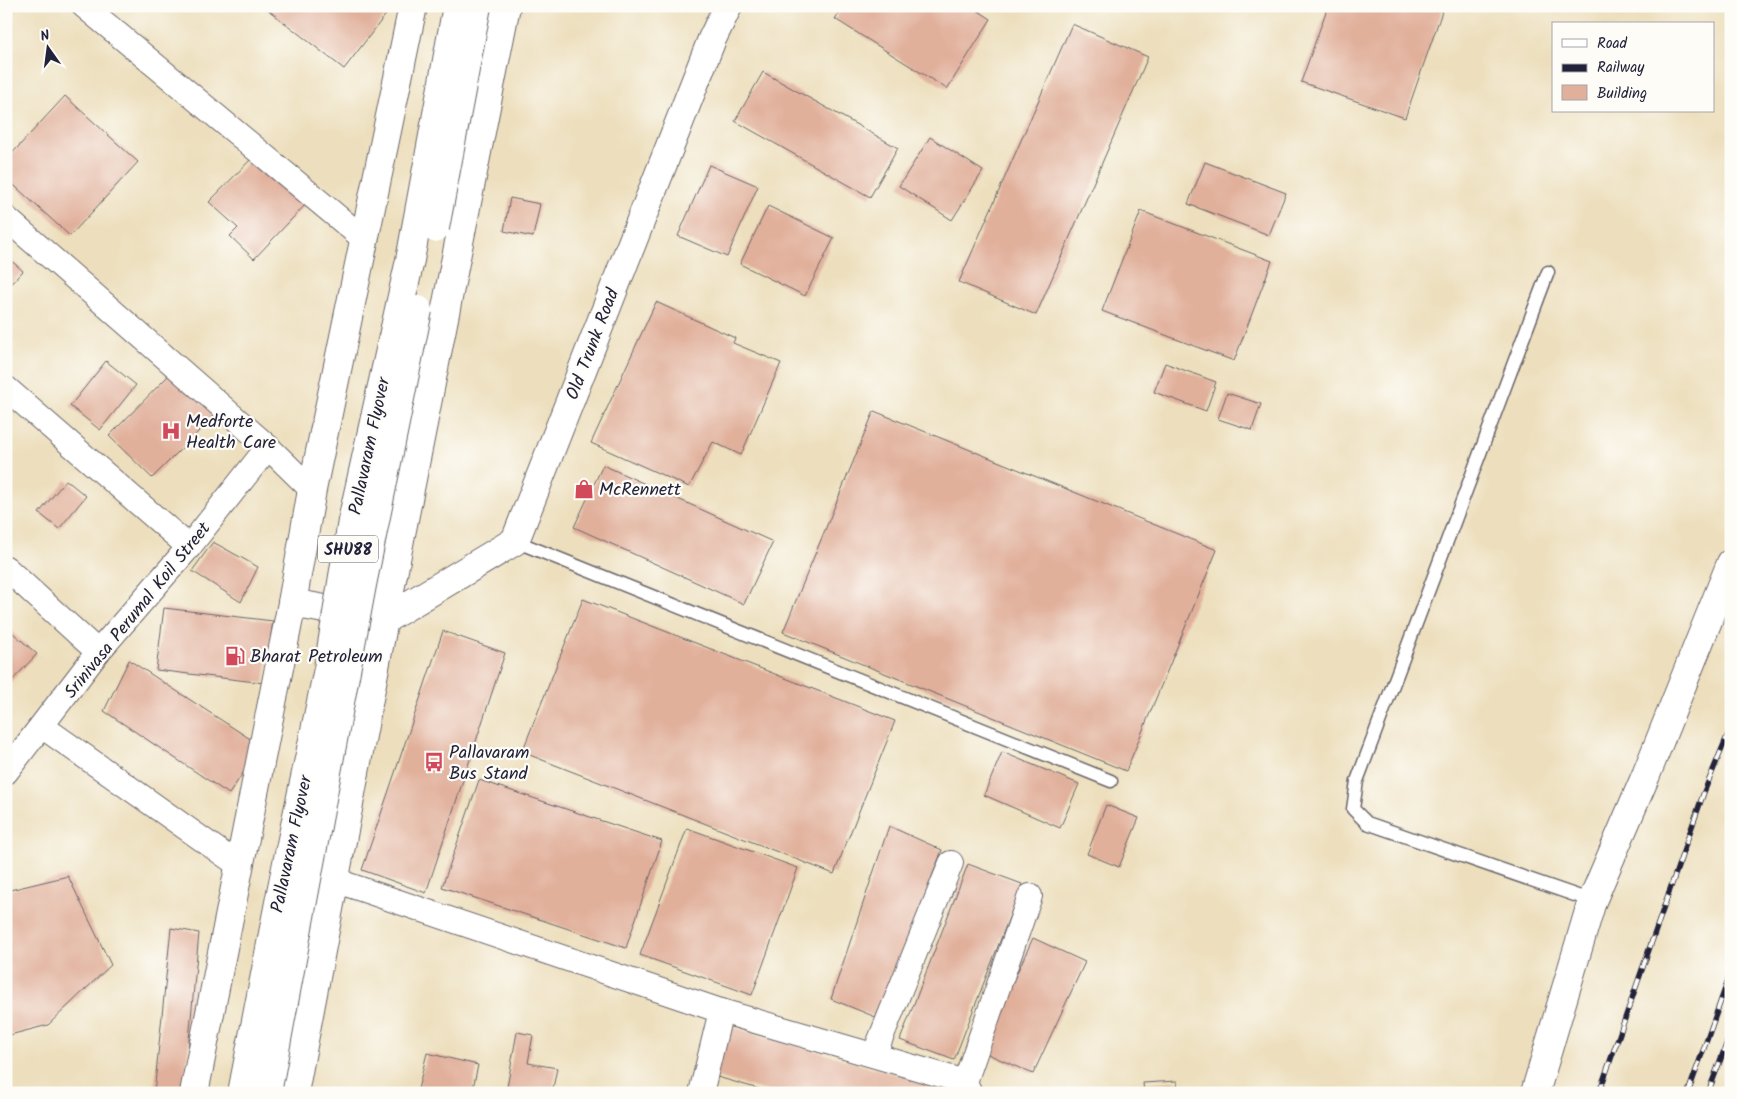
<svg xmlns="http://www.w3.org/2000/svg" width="1737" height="1099" font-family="Kalam,sans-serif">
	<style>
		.building { fill: #e1b09b }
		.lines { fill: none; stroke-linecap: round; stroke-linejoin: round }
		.service-casing { stroke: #696468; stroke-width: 15 }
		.minor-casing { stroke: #696468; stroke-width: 26 }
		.tertiary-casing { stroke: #696468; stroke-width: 30 }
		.service { stroke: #fff; stroke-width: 12 }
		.minor { stroke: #fff; stroke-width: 24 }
		.tertiary { stroke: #fff; stroke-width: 28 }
		.rail-casing { stroke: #22223b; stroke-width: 5.5 }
		.rail { stroke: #fdfcf7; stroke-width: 4; stroke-dasharray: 11; stroke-linecap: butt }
		.primary-bridge-casing { stroke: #696468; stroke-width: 30; stroke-linecap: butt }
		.primary-bridge { stroke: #fff; stroke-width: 28 }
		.labels { text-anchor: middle; stroke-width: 4.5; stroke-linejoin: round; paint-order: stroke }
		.shield { fill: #fdfcf7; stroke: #646373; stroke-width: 1 }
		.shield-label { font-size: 16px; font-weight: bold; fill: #22223b }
		.street-label { font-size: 18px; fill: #22223b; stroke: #fdfcf7 }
		.poi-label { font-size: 18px; fill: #22223b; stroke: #fdfcf7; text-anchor: start }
	</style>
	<rect width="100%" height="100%" fill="#fdfcf7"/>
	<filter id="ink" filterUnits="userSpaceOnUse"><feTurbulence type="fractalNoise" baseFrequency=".02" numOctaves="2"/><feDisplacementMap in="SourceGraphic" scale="10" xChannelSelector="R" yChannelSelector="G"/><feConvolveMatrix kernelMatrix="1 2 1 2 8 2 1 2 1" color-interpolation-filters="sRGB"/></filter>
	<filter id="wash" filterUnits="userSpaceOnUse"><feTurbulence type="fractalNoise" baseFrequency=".0096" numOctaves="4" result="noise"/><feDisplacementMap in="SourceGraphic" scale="20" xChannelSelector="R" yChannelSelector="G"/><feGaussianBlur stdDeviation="1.12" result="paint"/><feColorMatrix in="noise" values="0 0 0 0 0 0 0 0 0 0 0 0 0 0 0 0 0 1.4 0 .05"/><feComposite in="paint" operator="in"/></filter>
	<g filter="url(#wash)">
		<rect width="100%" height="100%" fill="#eddfbd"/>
		<g id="blocks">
			<g class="building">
				<polygon points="263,6 378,6 387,13 344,69"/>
				<polygon points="843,6 971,6 991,19 947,89 835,19"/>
				<polygon points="1328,6 1444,6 1405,118 1301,82"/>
				<polygon points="1072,24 1148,57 1036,315 959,282"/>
				<polygon points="763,72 898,148 870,197 735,121"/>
				<polygon points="65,96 138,162 70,236 6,178 6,160"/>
				<polygon points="930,137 983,171 952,220 899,186"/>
				<polygon points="256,154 307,203 254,259 230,236 238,228 209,202"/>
				<polygon points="1205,162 1286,193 1269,235 1188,204"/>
				<polygon points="709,165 758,186 727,257 678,236"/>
				<polygon points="510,198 540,204 533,237 504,231"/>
				<polygon points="768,206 834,238 805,296 740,264"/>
				<polygon points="1141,211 1272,261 1234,361 1102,311"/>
				<polygon points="6,256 23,271 6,289"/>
				<polygon points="656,302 735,338 733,343 781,363 741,455 713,442 689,487 591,443"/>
				<polygon points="106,361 136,385 100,430 70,406"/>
				<polygon points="1165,363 1216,382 1206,411 1154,392"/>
				<polygon points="171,373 214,416 152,478 109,436"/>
				<polygon points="1227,393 1261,404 1252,430 1218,419"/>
				<polygon points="874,411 1217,550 1126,771 783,632"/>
				<polygon points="603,465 773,542 744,604 574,527"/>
				<polygon points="66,480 86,496 59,529 39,513"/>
				<polygon points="213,542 258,567 241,602 192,571"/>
				<polygon points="583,599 895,721 834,874 522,752"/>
				<polygon points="164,608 273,621 264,683 156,670"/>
				<polygon points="6,627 37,654 6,687"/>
				<polygon points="443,631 505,653 426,893 362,870"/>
				<polygon points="129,660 261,746 229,794 104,711"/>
				<polygon points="1002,752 1079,784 1060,828 984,795"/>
				<polygon points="479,780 662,841 626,948 442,887"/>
				<polygon points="1106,805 1139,818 1119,867 1087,854"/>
				<polygon points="889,826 942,850 878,1018 831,999"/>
				<polygon points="687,828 798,868 752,995 640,955"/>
				<polygon points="968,864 1022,884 954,1060 900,1040"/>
				<polygon points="68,876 111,965 48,1025 6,1036 6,891"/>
				<polygon points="171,928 199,933 184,1093 154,1093"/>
				<polygon points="1033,938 1085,962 1033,1074 981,1051"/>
				<polygon points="728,1026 958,1092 958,1093 773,1093 714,1076"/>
				<polygon points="517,1032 533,1035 528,1063 557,1068 552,1093 506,1093"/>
				<polygon points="427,1053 478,1065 472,1093 417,1093"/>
				<polygon points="1177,1081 1178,1093 1144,1093 1143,1083"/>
			</g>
		</g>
	</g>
	<g filter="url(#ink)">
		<use href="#blocks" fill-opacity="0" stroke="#696468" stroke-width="1"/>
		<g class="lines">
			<defs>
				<g id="service">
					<polyline points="1548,272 1357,781 1353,809 1367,823 1592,901"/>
					<polyline points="515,541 1111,781"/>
				</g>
				<g id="minor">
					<polyline points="84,6 364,239"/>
					<polyline points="6,218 268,447 312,490"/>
					<polyline points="6,388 189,547"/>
					<polyline points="6,568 98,652"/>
					<polyline points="43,727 240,866"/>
					<polyline points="6,772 98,652 189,547 268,447"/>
					<polyline points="334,880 721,1011 965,1082 970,1093"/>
					<polyline points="874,1055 951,863"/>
					<polyline points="965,1082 1030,896"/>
					<polyline points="701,1093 721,1011"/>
				</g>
				<g id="tertiary">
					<polyline points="292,603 384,620 515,541 712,39 728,6"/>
					<polyline points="194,1093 292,603 312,490 413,6"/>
					<polyline points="294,1093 384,620 506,6"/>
					<polyline points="1535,1093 1592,901 1646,775 1731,563"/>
				</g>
			</defs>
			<use href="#service" class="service-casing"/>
			<use href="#minor" class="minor-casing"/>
			<use href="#tertiary" class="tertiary-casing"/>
			<use href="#service" class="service"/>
			<use href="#minor" class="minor"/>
			<use href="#tertiary" class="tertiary"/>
			<defs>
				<g id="rail">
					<polyline points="1599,1093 1704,792 1731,727"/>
					<polyline points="1688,1093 1731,972"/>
					<polyline points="1708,1093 1731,1032"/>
					<polyline points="1729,1093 1731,1086"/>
				</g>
			</defs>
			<use href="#rail" class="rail-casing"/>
			<use href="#rail" class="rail"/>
			<defs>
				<g id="primary-bridge">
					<polyline points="435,228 477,6"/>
					<polyline points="242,1093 283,882 328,669 352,521 410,260 457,6"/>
					<polyline points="267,1093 362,585 418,310"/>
				</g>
			</defs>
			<use href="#primary-bridge" class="primary-bridge-casing"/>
			<use href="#primary-bridge" class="primary-bridge"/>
		</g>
	</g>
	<defs>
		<symbol id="hospital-bare" viewBox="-9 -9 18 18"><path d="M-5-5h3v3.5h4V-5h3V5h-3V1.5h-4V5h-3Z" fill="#d1495b" stroke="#fdfcf7" stroke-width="2.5" paint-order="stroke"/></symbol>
		<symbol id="shop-bare" viewBox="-9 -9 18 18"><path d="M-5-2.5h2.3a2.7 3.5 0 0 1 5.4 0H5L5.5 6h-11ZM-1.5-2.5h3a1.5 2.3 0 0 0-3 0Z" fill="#d1495b" stroke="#fdfcf7" stroke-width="2.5" paint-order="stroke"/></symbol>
		<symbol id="fuel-bare" viewBox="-9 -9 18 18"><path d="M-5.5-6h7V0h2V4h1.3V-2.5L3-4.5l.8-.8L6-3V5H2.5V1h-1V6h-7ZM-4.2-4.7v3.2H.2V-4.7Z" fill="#d1495b" stroke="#fdfcf7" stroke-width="2.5" paint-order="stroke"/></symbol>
		<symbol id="bus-bare" viewBox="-9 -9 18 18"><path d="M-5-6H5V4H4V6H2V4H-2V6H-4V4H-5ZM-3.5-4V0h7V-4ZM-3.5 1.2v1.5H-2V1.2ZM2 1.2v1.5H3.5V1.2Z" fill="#d1495b" stroke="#fdfcf7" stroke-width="2.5" paint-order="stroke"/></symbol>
	</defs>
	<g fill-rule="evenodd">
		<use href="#hospital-bare" x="157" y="417" width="28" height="28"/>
		<use href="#shop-bare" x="570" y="475" width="28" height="28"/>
		<use href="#fuel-bare" x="221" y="642" width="28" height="28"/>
		<use href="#bus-bare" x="420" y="748" width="28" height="28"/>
	</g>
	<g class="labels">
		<rect class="shield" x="318" y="535.5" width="60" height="27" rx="4"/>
		<g class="shield-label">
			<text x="348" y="555">SHU88</text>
		</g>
		<g class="street-label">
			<text transform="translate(592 344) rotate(-69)" y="6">Old Trunk Road</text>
			<text transform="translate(369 446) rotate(-78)" y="6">Pallavaram Flyover</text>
			<text transform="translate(137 610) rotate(-51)" y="6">Srinivasa Perumal Koil Street</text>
			<text transform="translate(291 844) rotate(-78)" y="6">Pallavaram Flyover</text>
		</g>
		<g class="poi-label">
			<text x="186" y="427">Medforte<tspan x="186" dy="21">Health Care</tspan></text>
			<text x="599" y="495">McRennett</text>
			<text x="250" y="662">Bharat Petroleum</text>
			<text x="449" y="758">Pallavaram<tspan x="449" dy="21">Bus Stand</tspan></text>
		</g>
	</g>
	<rect width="1737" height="1099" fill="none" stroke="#fdfcf7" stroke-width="25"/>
	<rect x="1552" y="22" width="162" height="90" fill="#fdfcf7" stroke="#a5a5ac"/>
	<rect x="1562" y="39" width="25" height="8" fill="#ffffff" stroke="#a5a5ac"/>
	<text x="1597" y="48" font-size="15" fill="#22223b">Road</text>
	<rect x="1562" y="64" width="25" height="8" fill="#22223b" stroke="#a5a5ac"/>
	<text x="1597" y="72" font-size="15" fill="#22223b">Railway</text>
	<rect x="1562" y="85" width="25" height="15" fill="#e1b09b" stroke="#a5a5ac"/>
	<text x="1597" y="98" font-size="15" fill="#22223b">Building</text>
	<g transform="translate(48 48) rotate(346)" stroke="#fdfcf7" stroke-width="4" paint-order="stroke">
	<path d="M0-4L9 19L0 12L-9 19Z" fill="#22223b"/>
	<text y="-8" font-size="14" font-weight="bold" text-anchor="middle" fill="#22223b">N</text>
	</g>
</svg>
